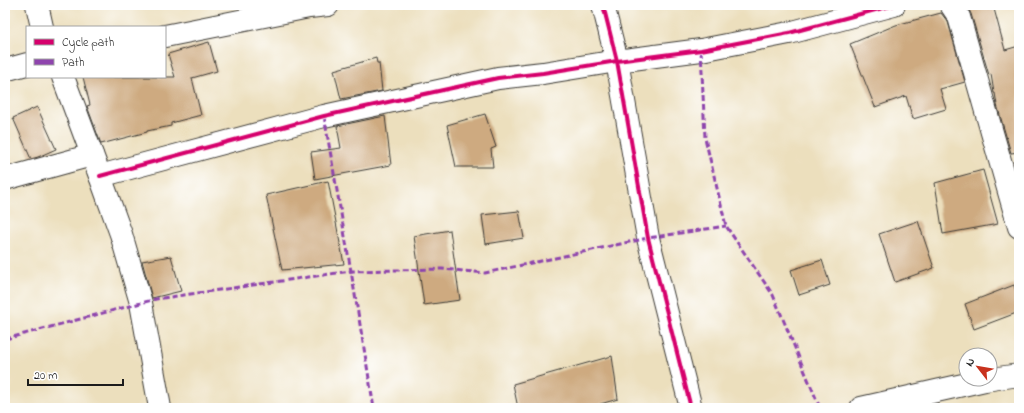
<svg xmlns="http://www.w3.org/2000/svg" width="1024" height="413" font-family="'Indie Flower',sans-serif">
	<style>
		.building { fill: #ceaa80 }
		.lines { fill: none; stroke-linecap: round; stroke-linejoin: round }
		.street-casing { stroke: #3b3934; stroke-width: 24 }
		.street { stroke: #fff; stroke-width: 22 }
		.quiet { stroke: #8e44ad; stroke-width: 3; stroke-dasharray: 6 3; stroke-linecap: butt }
		.cycleway-casing { stroke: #fff; stroke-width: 6 }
		.cycleway { stroke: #d6006c; stroke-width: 4 }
	</style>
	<rect width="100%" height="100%" fill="#fff"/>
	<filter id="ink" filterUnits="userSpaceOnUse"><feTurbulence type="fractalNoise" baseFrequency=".025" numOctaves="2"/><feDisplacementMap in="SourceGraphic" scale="8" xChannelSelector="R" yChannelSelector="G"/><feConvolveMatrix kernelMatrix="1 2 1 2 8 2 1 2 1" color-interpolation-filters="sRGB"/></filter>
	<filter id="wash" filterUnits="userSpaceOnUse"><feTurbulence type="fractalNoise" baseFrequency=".012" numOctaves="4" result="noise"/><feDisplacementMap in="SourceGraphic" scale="16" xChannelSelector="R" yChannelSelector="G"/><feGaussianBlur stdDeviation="0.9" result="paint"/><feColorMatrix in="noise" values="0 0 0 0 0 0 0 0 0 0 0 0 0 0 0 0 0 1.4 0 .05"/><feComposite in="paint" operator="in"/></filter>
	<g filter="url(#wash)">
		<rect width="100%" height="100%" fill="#ecdfbd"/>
		<g id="blocks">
			<g class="building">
				<polygon points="970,5 993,5 1005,50 1019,46 1019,152 1011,153 997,105 995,93 994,93 991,74 989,75 971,14 967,6"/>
				<polygon points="941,13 948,22 965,82 940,89 946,109 913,119 906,96 875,107 850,44 896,25"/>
				<polygon points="209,42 217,71 192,78 201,115 171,123 171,126 147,131 147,132 101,144 87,106 90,105 83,77 175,77 168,54"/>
				<polygon points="376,58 377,63 379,63 382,91 341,99 334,70"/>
				<polygon points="37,107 56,149 38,157 31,159 13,118"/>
				<polygon points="485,114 496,147 491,149 493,167 456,167 447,125"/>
				<polygon points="385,116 391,165 315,179 311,152 341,148 337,126"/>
				<polygon points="983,170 998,224 943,234 935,183"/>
				<polygon points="328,181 344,264 282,270 266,195"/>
				<polygon points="519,211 524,238 486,244 482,215"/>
				<polygon points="918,221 934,268 895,282 879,234"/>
				<polygon points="450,230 460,300 424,305 414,236"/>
				<polygon points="171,256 181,291 152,298 142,261"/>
				<polygon points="822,260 830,285 799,295 791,270"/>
				<polygon points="1014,285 1019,302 1019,312 974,329 965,304"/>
				<polygon points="612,356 618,399 600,404 601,408 518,408 513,384"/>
			</g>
		</g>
	</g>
	<g filter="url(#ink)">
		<use href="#blocks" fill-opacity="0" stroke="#3b3934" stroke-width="1"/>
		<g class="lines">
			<defs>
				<g id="street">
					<polyline points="37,5 42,27"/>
					<polyline points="603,5 617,61 648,238 691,408"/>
					<polyline points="951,5 959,17 1019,227"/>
					<polyline points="165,36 309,7 328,5"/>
					<polyline points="5,70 27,64"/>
					<polyline points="63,77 100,176 121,234 141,303 160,408"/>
					<polyline points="100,176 324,116 498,78 543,73 617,61 701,50 789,33 894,5"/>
					<polyline points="5,179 92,155"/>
					<polyline points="861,408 985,380 1019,375"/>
				</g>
			</defs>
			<use href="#street" class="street-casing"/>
			<use href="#street" class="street"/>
			<g class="quiet">
				<polyline points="701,50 705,138 726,226 773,295 820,408"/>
				<polyline points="324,116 351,271 374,408"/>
				<polyline points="5,339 156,299 351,271 442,269 485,273 648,238 726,226"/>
			</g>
			<defs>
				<g id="cycleway">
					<polyline points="603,5 617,61 648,238 691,408"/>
					<polyline points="100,176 324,116 498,78 543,73 617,61 701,50 789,33 894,5"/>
				</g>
			</defs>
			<use href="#cycleway" class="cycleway-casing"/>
			<use href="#cycleway" class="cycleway"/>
		</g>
	</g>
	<rect width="1024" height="413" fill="none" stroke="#fff" stroke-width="20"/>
	<rect x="26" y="26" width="140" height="52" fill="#ffffff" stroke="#a4a4a4"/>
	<rect x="34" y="39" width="20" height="6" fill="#d6006c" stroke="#a4a4a4"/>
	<text x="62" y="46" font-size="12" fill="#1c1c1c">Cycle path</text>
	<rect x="34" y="59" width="20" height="6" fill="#8e44ad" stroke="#a4a4a4"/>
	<text x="62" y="66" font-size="12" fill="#1c1c1c">Path</text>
	<g transform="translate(978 367) rotate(301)"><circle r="19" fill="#ffffff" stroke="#a4a4a4"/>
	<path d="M0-3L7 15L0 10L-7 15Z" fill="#c8321e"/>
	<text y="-6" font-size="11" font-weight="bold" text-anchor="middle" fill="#1c1c1c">N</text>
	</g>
	<path d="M28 379v6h95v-6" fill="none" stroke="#1c1c1c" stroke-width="2"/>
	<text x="34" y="379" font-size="12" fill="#1c1c1c" stroke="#ffffff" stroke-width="3" paint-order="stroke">20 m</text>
</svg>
